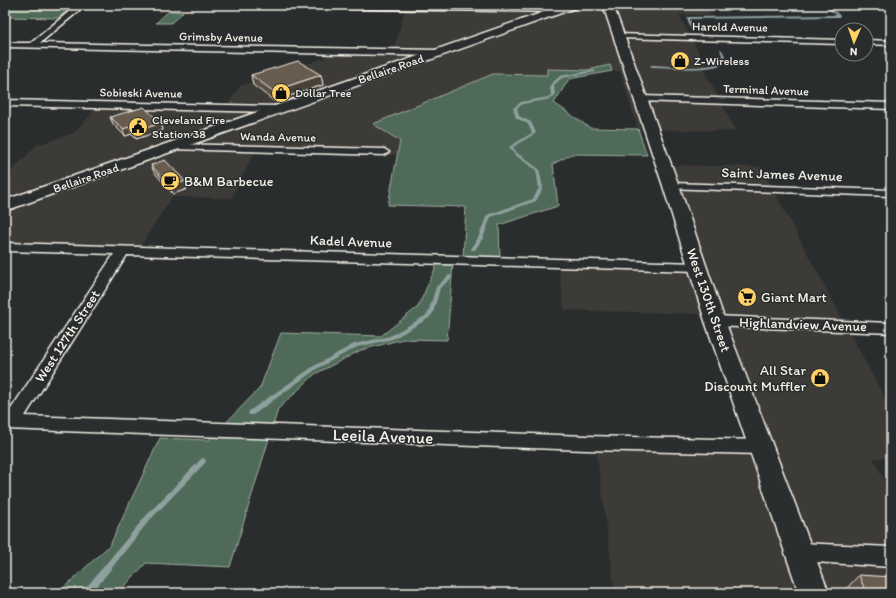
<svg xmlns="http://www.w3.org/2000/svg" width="896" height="598" font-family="Itim,sans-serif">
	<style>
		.built { fill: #3d3b38 }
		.green { fill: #506a58; stroke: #a2aea0 }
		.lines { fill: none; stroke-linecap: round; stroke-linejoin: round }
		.stream { fill: #8fa09f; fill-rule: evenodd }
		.street-casing { stroke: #f4f1e8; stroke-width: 3 }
		.secondary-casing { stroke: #f4f1e8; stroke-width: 3 }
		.street { fill: #2a2d2e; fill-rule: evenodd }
		.secondary { fill: #2a2d2e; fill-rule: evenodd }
		.wall { fill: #594f44; stroke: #f4f1e8 }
		.shaded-wall { fill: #494037; stroke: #f4f1e8 }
		.building { fill: #685c4f; stroke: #f4f1e8 }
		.labels { text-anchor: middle; stroke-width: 3; stroke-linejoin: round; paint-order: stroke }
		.far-street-label { font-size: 12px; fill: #f4f1e8; stroke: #2a2d2e }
		.far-poi-label { font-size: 12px; fill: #f4f1e8; stroke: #2a2d2e; text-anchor: start }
		.street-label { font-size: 14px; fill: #f4f1e8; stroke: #2a2d2e }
		.poi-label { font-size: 14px; fill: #f4f1e8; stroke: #2a2d2e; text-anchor: start }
		.near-street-label { font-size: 17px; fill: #f4f1e8; stroke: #2a2d2e }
	</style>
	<rect width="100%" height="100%" fill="#2a2d2e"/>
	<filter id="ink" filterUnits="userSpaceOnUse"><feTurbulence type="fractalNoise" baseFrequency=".025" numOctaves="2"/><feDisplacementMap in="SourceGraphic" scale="8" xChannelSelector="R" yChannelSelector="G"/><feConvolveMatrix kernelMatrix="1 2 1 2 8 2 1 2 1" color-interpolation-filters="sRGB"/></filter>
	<g filter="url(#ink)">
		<g class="built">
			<polygon points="531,5 704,5 711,15 679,15 706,66 702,66 736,131 638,129 620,71 612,71 610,65 587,70 547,69 547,75 493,74 373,124 400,141 397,155 255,152 231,198 172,197 136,253 5,248 5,178 37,145 74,133 100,104 227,106 240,86 325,58 329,50 393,51 406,7 531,8"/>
			<polygon points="666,165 761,167 891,410 891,458 873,458 891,493 891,593 615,593 595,439 749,441 706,314 564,310 559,267 703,271"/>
		</g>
		<g class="green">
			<polygon points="5,5 74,5 58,18 5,17"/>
			<polygon points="169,11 183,12 171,23 156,23"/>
			<polygon points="610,65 612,71 569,79 554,103 590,128 638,129 647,155 572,154 553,164 558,206 499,225 500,259 463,258 466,207 388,205 400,141 373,124 493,74 547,75 547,69 587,70"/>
			<polygon points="438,262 453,263 447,340 403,339 361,350 315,374 278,409 230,567 146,563 118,593 58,593 110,545 160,438 209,440 260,388 281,333 381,336 418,307"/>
		</g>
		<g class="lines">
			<g class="stream">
				<path d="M821,5C827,5 836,11 840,16L839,17L690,19L693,30L692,31L691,30L687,18L688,17L837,15Z"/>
				<path d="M720,49L722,50L728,62C707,73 675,67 652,67L650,66L652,65C676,66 701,70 724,62Z"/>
				<polygon points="594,70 596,71 595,72 562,78 554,85 555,95 551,99 523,104 517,108 519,116 531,122 536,133 513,147 517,153 539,169 543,188 536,201 491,217 483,238 475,250 471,250 471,249 478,238 487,215 533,199 539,188 536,170 515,155 509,147 532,133 528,124 516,118 513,108 521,102 549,97 551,95 550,85 560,76"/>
				<polygon points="450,275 452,276 452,278 440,288 433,313 429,318 393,339 357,347 318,368 253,415 249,415 248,413 249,411 314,366 354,344 390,336 425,316 428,313 436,287 448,276"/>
				<polygon points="203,458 205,459 206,461 205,463 148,522 92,593 83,593 84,590 144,518 201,459"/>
			</g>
			<defs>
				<g id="street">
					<polygon points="77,5 86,5 40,43 437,50 441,53 437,56 5,47 5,43 31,43"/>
					<polygon points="239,5 559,8 563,10 559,12 243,7"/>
					<polygon points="615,34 842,40 842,44 618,38 615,38"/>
					<polygon points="866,40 891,41 891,45 866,44"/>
					<polygon points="641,96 891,103 891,109 638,101 638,97"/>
					<polygon points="5,100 277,106 282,109 277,112 5,106"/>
					<polygon points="173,144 384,149 389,152 384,155 169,149 168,147"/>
					<polygon points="671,183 891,190 891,196 667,188 665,186 667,184"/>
					<polygon points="5,243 697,263 702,264 704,267 702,270 697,271 127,255 25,416 586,436 761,440 767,442 770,447 767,452 761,454 586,450 5,429 5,415 7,415 114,254 5,251"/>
					<polygon points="715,316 891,323 891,333 715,326 710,325 708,321 710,317"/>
					<polygon points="799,543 891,547 891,567 799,561 792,559 789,552 792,545"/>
				</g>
				<g id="secondary">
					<polygon points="564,5 579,5 578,7 5,211 5,200"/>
					<polygon points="603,5 613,5 679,186 725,321 829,593 799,593 705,321 663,186"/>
				</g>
			</defs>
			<use href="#street" class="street-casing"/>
			<use href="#secondary" class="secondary-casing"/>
			<use href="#street" class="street"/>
			<use href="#secondary" class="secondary"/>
		</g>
		<g class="wall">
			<polygon points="251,75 321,75 323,85 274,101 253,85"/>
			<polygon points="110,117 161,123 163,130 136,139 132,134 125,136 113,124"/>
			<polygon points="151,165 187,189 173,194 154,172"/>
			<polygon points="859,575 891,593 849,593 847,588"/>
		</g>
		<g class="shaded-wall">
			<polygon points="321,75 323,85 274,101 273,91"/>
			<polygon points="161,123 163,130 136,139 134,132"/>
			<polygon points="129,127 132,134 125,136 123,129"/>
			<polygon points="185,181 187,189 173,194 170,187"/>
		</g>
		<g class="building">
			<polygon points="298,61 321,75 273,91 251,75"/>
			<polygon points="144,107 161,123 134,132 129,127 123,129 110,117"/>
			<polygon points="165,160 185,181 170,187 151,165"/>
			<polygon points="859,575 891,577 891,593 866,593"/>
		</g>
	</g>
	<defs>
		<symbol id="shop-disc" viewBox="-11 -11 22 22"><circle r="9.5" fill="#ffd166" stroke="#2a2d2e"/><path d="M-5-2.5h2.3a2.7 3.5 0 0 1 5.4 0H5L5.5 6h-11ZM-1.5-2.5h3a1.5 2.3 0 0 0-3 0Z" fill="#111"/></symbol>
		<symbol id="civic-disc" viewBox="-11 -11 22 22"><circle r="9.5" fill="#ffd166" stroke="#2a2d2e"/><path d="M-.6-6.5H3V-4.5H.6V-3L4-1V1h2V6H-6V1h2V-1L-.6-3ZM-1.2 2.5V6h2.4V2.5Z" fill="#111"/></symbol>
		<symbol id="cafe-disc" viewBox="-11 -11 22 22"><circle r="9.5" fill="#ffd166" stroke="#2a2d2e"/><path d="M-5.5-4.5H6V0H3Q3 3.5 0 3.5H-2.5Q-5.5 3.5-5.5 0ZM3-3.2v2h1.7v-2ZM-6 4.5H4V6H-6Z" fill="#111"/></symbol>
		<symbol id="supermarket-disc" viewBox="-11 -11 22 22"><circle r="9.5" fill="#ffd166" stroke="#2a2d2e"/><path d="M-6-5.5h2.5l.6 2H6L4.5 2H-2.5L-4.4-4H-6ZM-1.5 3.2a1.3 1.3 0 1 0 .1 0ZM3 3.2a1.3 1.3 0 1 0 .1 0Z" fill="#111"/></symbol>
	</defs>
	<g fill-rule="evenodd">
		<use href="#shop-disc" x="669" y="50" width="22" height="22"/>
		<use href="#shop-disc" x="270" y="82" width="22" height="22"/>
		<use href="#civic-disc" x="127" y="116" width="22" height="22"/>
		<use href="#cafe-disc" x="159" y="170" width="22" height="22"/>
		<use href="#supermarket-disc" x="736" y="286" width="22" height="22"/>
		<use href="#shop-disc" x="809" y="367" width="22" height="22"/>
	</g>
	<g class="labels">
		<g class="far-street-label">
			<text transform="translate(730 27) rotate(1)" y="4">Harold Avenue</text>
			<text transform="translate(221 37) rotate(1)" y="4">Grimsby Avenue</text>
			<text transform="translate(391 69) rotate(-19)" y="4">Bellaire Road</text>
			<text transform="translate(766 90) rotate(2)" y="4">Terminal Avenue</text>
			<text transform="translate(141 93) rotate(1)" y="4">Sobieski Avenue</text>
			<text transform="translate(278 137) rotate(1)" y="4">Wanda Avenue</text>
			<text transform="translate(86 178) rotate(-19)" y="4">Bellaire Road</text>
		</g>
		<g class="far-poi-label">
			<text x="694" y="65">Z-Wireless</text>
			<text x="295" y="97">Dollar Tree</text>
			<text x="152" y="124">Cleveland Fire<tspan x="152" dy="14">Station 38</tspan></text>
		</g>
		<g class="street-label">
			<text transform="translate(782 174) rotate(2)" y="5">Saint James Avenue</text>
			<text transform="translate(351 241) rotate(2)" y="5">Kadel Avenue</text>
			<text transform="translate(709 300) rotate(71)" y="5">West 130th Street</text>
			<text transform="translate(803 324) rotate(2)" y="5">Highlandview Avenue</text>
			<text transform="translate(67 336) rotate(-57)" y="5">West 127th Street</text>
		</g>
		<g class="poi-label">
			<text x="184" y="186">B&amp;M Barbecue</text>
			<text x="761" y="302">Giant Mart</text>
			<text x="806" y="375" text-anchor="end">All Star<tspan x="806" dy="16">Discount Muffler</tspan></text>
		</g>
		<g class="near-street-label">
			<text transform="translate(383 436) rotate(2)" y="6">Leeila Avenue</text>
		</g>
	</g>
	<rect width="896" height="598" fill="none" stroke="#2a2d2e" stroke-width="20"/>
	<rect x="10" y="10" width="876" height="578" fill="none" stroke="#f4f1e8" stroke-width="1.5" filter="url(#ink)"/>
	<g transform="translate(854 42) rotate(182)"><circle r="19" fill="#2a2d2e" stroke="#7b7b78"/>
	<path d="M0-3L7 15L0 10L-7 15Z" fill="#ffd166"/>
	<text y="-6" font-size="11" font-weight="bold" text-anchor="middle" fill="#f4f1e8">N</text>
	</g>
</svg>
